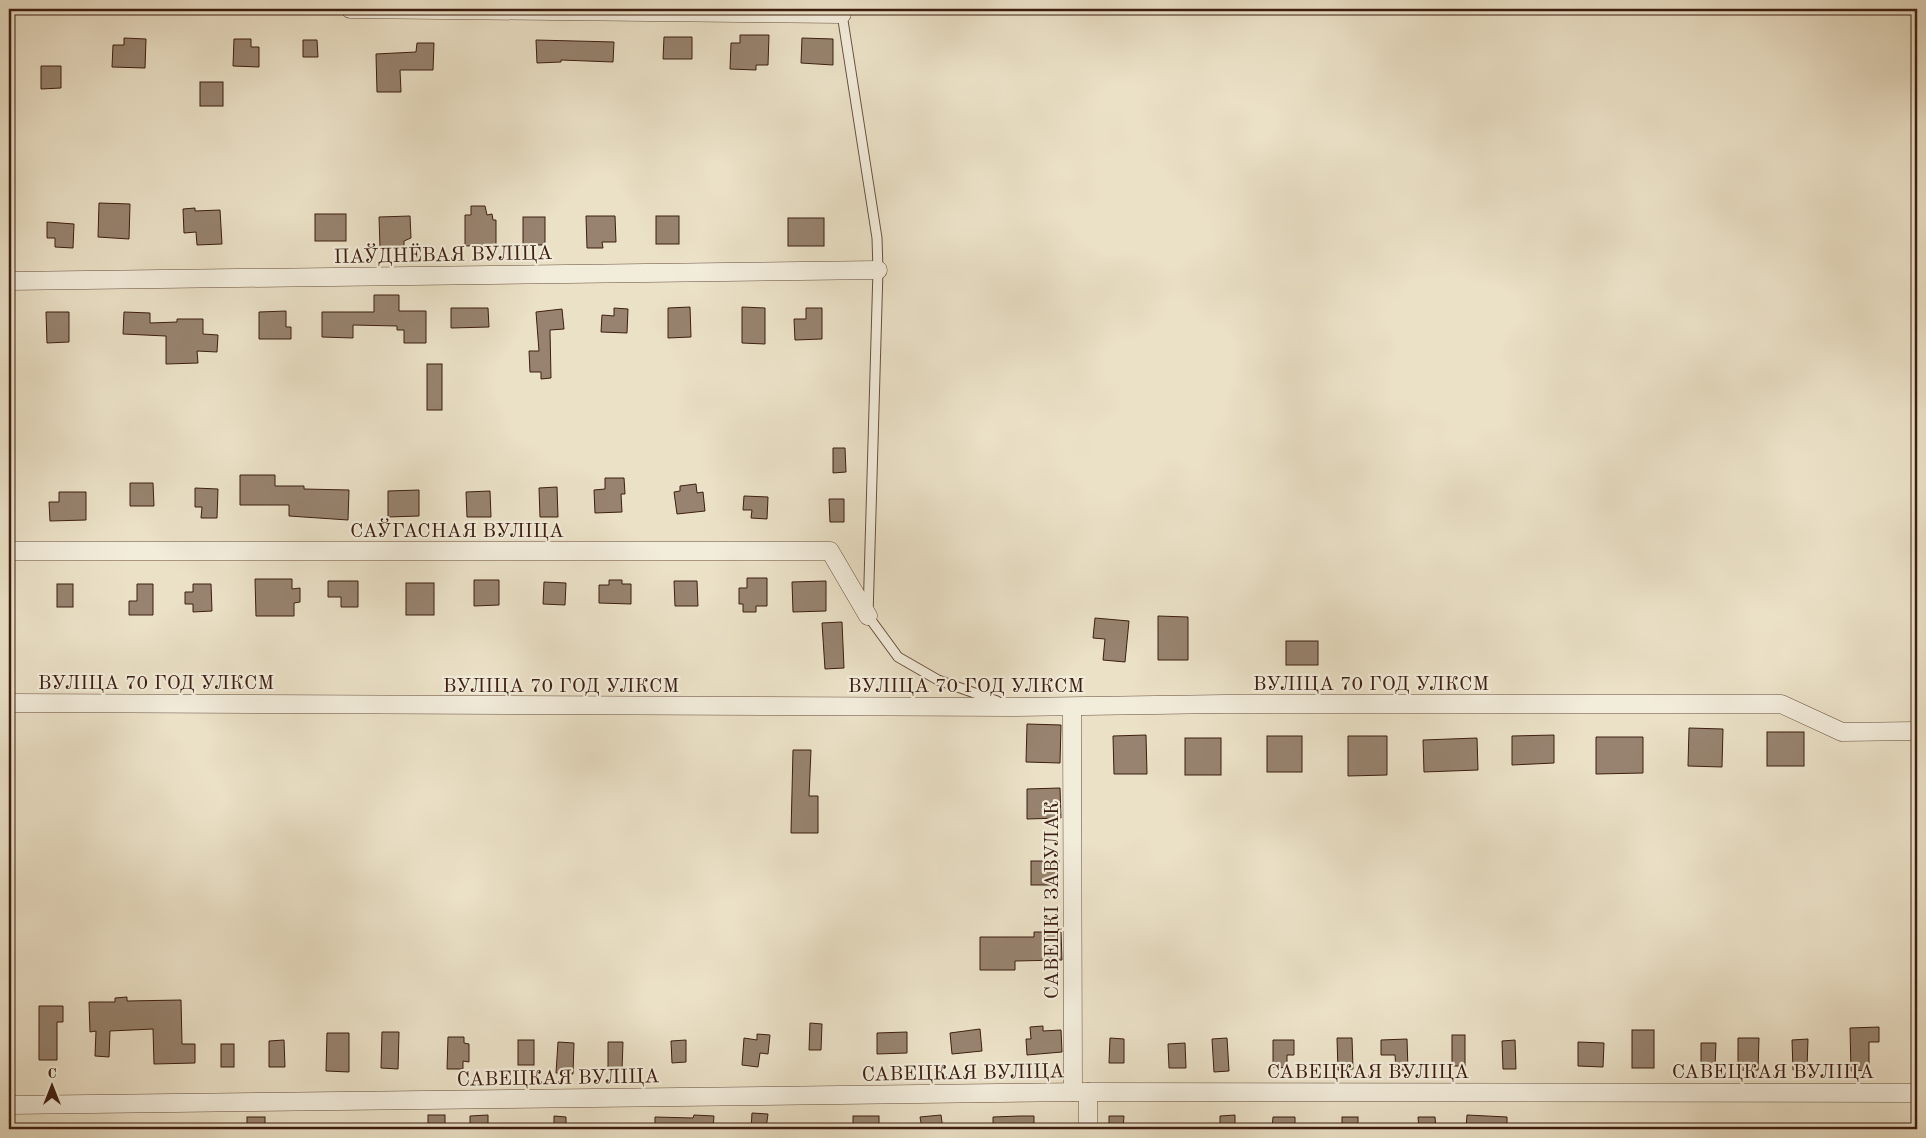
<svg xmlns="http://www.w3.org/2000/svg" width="1926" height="1138" font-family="'Old Standard TT',serif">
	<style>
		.building { fill: #97836f; stroke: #3d1e10 }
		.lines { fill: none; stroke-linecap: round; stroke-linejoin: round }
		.lane-casing { stroke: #684f3e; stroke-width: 11 }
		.street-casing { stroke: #684f3e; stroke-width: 19 }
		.lane { stroke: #f2ecdb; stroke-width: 9 }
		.street { stroke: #f2ecdb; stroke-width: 18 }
		.labels { text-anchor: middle; stroke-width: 4.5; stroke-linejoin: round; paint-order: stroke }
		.street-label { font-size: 20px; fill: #3d1e10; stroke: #f2ecdb }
	</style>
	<rect width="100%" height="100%" fill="#ebe1c7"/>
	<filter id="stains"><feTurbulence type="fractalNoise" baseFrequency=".004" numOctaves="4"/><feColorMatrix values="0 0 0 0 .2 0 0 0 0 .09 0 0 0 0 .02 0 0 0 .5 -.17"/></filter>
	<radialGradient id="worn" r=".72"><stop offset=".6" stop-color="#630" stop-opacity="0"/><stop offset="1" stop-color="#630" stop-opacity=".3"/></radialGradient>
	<g class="building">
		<polygon points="740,35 769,35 768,65 756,65 756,70 730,69 731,43 740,43"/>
		<polygon points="664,37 692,37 692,59 663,59"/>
		<polygon points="124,38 146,39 145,68 112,67 113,45 124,45"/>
		<polygon points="802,38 833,39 833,65 801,63"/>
		<polygon points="234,39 251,39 251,47 259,47 259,67 233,66"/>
		<polygon points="303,40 317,40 318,57 303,57"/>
		<polygon points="536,40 614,42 613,62 561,60 561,62 537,63"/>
		<polygon points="417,43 434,43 433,70 400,70 401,92 377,92 376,54 416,52"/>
		<polygon points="41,66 61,66 61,88 41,89"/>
		<rect x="200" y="82" width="23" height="24"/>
		<polygon points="99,203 130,204 129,239 98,237"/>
		<polygon points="471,206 485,206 487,215 492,214 493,220 496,220 496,245 465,246 465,215 471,215"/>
		<polygon points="195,208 195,211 220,210 222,244 197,245 196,232 184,233 183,209"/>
		<rect x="315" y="214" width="31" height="27"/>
		<polygon points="410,216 411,238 404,241 404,246 380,247 379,217"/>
		<polygon points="586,216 615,216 616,242 602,242 603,248 587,248"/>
		<rect x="656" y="216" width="23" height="28"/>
		<rect x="523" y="217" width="22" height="28"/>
		<rect x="788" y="218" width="36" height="28"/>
		<polygon points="47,222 74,224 73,248 55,247 55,238 47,238"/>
		<polygon points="374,295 399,295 399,311 426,311 426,343 404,343 404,330 397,330 397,326 353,325 353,338 322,337 322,312 374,312"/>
		<polygon points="690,307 691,337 668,338 668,308"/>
		<polygon points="742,307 765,308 765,344 742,343"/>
		<polygon points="451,308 488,308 489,327 451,328"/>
		<polygon points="614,308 628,309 627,333 601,332 602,315 614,316"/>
		<polygon points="806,308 822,308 822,339 795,340 794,319 806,319"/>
		<polygon points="562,309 564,329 550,330 551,378 541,379 541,372 530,372 529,351 539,351 536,312"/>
		<polygon points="286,311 286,327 291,327 291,339 259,339 259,312"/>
		<polygon points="46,312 69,312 69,342 47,343"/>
		<polygon points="124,312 150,313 150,323 177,322 177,319 203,319 203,334 218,335 217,352 197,351 198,363 166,364 166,336 123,334"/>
		<rect x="427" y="364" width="15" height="46"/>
		<polygon points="833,448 845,448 846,472 833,473"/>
		<polygon points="240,475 275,475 275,486 304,486 304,489 349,490 348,520 289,516 289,505 240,505"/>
		<polygon points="605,478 624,478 625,494 621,494 622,512 595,513 594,490 605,489"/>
		<polygon points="130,483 153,483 154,506 130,506"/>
		<polygon points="696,484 697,493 703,492 705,511 677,514 674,492 680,491 680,486"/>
		<polygon points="557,487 558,517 540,517 539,488"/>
		<polygon points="195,488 218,489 217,518 201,518 202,507 195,507"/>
		<polygon points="419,490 419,516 388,517 388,491"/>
		<polygon points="490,491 491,517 467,517 466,492"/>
		<polygon points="59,492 86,492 86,520 50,521 49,502 59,502"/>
		<polygon points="744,496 768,497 767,519 751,518 752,510 743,510"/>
		<polygon points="829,499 844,499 844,522 830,522"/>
		<polygon points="747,578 767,578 767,606 756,606 756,612 743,612 743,604 739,604 739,588 747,588"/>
		<polygon points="255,579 292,579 292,589 300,588 300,602 294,603 294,616 256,616"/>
		<polygon points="474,580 499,580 499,605 474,606"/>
		<polygon points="609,580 622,580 622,584 631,584 631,604 599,603 599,585 609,585"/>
		<polygon points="328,581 358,581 358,607 341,607 341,597 328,597"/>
		<polygon points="674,581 697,581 698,606 675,606"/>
		<polygon points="826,581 826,611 793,612 792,582"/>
		<polygon points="544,582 566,583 565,605 543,604"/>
		<rect x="406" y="583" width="28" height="32"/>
		<rect x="57" y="584" width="16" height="23"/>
		<polygon points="137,584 153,584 153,615 129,615 129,601 137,601"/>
		<polygon points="193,584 211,584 212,611 193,612 193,604 185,604 185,592 193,592"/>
		<polygon points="1158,616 1188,617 1188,660 1158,660"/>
		<polygon points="1095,618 1129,621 1125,662 1103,660 1105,639 1093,638"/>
		<polygon points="842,622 844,668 825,669 822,623"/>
		<rect x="1286" y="641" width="32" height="24"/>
		<polygon points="1027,724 1061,725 1060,763 1026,762"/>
		<polygon points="1689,728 1723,729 1722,767 1688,766"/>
		<rect x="1767" y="732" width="37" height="34"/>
		<polygon points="1146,735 1147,774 1114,774 1113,736"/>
		<polygon points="1554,735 1554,763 1512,765 1512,736"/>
		<rect x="1267" y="736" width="35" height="36"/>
		<polygon points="1348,736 1387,736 1387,775 1348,776"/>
		<polygon points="1596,737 1643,737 1643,773 1596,774"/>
		<rect x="1185" y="738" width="36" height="37"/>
		<polygon points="1477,738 1478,770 1424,772 1423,740"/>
		<polygon points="793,750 811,750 809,796 818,796 818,833 791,833"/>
		<polygon points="1060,788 1061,818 1027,819 1027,789"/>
		<rect x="1031" y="861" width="28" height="24"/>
		<polygon points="1034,932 1061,932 1062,960 1015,961 1015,970 980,970 980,937 1034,937"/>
		<polygon points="127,997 127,1001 181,1000 182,1044 195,1044 195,1063 154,1064 153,1029 110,1031 109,1057 95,1056 96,1031 90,1032 89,1002 115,1002 115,998"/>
		<polygon points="39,1006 63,1006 63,1022 57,1022 57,1060 39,1060"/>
		<polygon points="810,1023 822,1024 821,1050 809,1050"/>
		<polygon points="1043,1026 1043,1031 1061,1030 1062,1052 1027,1055 1026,1039 1031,1039 1030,1027"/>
		<polygon points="1879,1027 1879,1042 1869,1042 1869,1070 1851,1071 1850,1028"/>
		<polygon points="980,1029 982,1051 952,1054 950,1033"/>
		<rect x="1632" y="1030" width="22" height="38"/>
		<polygon points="382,1032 399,1032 398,1069 381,1068"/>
		<polygon points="907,1032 907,1053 877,1054 877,1033"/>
		<polygon points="327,1033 349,1033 349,1072 326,1071"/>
		<polygon points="757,1034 770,1035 768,1054 760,1053 758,1067 742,1065 744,1038 757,1040"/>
		<rect x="1452" y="1035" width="13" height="31"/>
		<polygon points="448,1037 464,1037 464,1043 469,1044 469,1062 463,1061 463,1069 447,1069"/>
		<polygon points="1110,1038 1124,1039 1124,1063 1109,1063"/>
		<polygon points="1227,1038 1229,1071 1214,1072 1212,1039"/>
		<polygon points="1337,1038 1352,1038 1353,1069 1338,1070"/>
		<polygon points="1738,1038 1759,1038 1758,1070 1738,1070"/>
		<polygon points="1407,1039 1408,1070 1396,1070 1395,1055 1381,1055 1381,1040"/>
		<polygon points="1808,1039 1807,1069 1793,1070 1792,1040"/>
		<polygon points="284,1040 285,1067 269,1067 269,1041"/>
		<rect x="518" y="1040" width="16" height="25"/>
		<polygon points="686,1040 686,1062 672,1063 671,1041"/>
		<polygon points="1273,1040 1294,1040 1294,1055 1287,1055 1287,1068 1273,1067"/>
		<polygon points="1515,1040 1516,1069 1503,1069 1502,1041"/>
		<polygon points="558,1042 574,1043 573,1074 556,1073"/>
		<polygon points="608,1042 623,1042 622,1070 608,1070"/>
		<polygon points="1578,1042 1604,1043 1603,1067 1578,1066"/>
		<polygon points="1185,1043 1186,1068 1169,1068 1168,1044"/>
		<polygon points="1701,1043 1716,1043 1715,1067 1701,1066"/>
		<rect x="221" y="1044" width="13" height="23"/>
		<polygon points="752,1113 768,1114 766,1129 751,1129"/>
		<rect x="428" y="1115" width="17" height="14"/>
		<polygon points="488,1115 488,1129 470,1129 470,1116"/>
		<polygon points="694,1115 714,1116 713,1129 655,1129 655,1117 693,1118"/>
		<polygon points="941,1115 943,1129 922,1129 920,1117"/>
		<polygon points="1235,1115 1235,1129 1220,1129 1220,1116"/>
		<polygon points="1467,1115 1507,1117 1507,1129 1466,1129"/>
		<polygon points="554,1116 566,1117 566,1129 554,1129"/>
		<rect x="853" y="1116" width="26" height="13"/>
		<polygon points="1020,1116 1034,1116 1034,1129 993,1129 993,1117"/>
		<polygon points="1109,1116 1124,1116 1123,1129 1109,1129"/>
		<rect x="247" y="1117" width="18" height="12"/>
		<polygon points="1273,1117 1295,1117 1295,1129 1272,1129"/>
		<rect x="1342" y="1117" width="16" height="12"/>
		<polygon points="1418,1117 1435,1117 1436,1129 1419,1129"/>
	</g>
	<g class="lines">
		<defs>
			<polyline id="lane" points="842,14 877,238 878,270 868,616 898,657 938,680 997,701"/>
			<g id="street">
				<polyline points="350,9 842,14"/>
				<polyline points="9,281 878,270"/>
				<polyline points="9,551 830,551 868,616"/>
				<polyline points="9,703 1014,707 1225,704 1781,704 1842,732 1917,731"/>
				<polyline points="1072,707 1073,1092"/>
				<polyline points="1088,1092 1088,1129"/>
				<polyline points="9,1105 1088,1092 1917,1093"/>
			</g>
		</defs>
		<use href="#lane" class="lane-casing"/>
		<use href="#street" class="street-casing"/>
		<use href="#lane" class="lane"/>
		<use href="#street" class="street"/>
	</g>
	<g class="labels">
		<g class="street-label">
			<text transform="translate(443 254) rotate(-1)" y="7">ПАЎДНЁВАЯ ВУЛІЦА</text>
			<text x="457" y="537">САЎГАСНАЯ ВУЛІЦА</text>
			<text x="156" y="689">ВУЛІЦА 70 ГОД УЛКСМ</text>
			<text x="1371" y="690">ВУЛІЦА 70 ГОД УЛКСМ</text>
			<text x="561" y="692">ВУЛІЦА 70 ГОД УЛКСМ</text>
			<text x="966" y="692">ВУЛІЦА 70 ГОД УЛКСМ</text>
			<text transform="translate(1051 900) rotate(-90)" y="7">САВЕЦКІ ЗАВУЛАК</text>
			<text x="1368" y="1078">САВЕЦКАЯ ВУЛІЦА</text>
			<text x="1773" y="1078">САВЕЦКАЯ ВУЛІЦА</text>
			<text transform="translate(963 1072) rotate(-1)" y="7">САВЕЦКАЯ ВУЛІЦА</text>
			<text transform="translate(558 1077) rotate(-1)" y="7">САВЕЦКАЯ ВУЛІЦА</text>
		</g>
	</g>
	<rect width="1926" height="1138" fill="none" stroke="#ebe1c7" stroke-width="30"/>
	<rect x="10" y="10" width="1906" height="1118" fill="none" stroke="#3d1e10" stroke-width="2.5"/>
	<rect x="15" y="15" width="1896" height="1108" fill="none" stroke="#3d1e10"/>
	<g transform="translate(52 1086)" stroke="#f2ecdb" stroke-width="4" paint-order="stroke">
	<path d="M0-4L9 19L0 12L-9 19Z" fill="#3d1e10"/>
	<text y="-8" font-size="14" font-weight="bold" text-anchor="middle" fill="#3d1e10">С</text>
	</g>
	<rect width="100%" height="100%" filter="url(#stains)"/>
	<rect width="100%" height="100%" fill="url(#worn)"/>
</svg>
